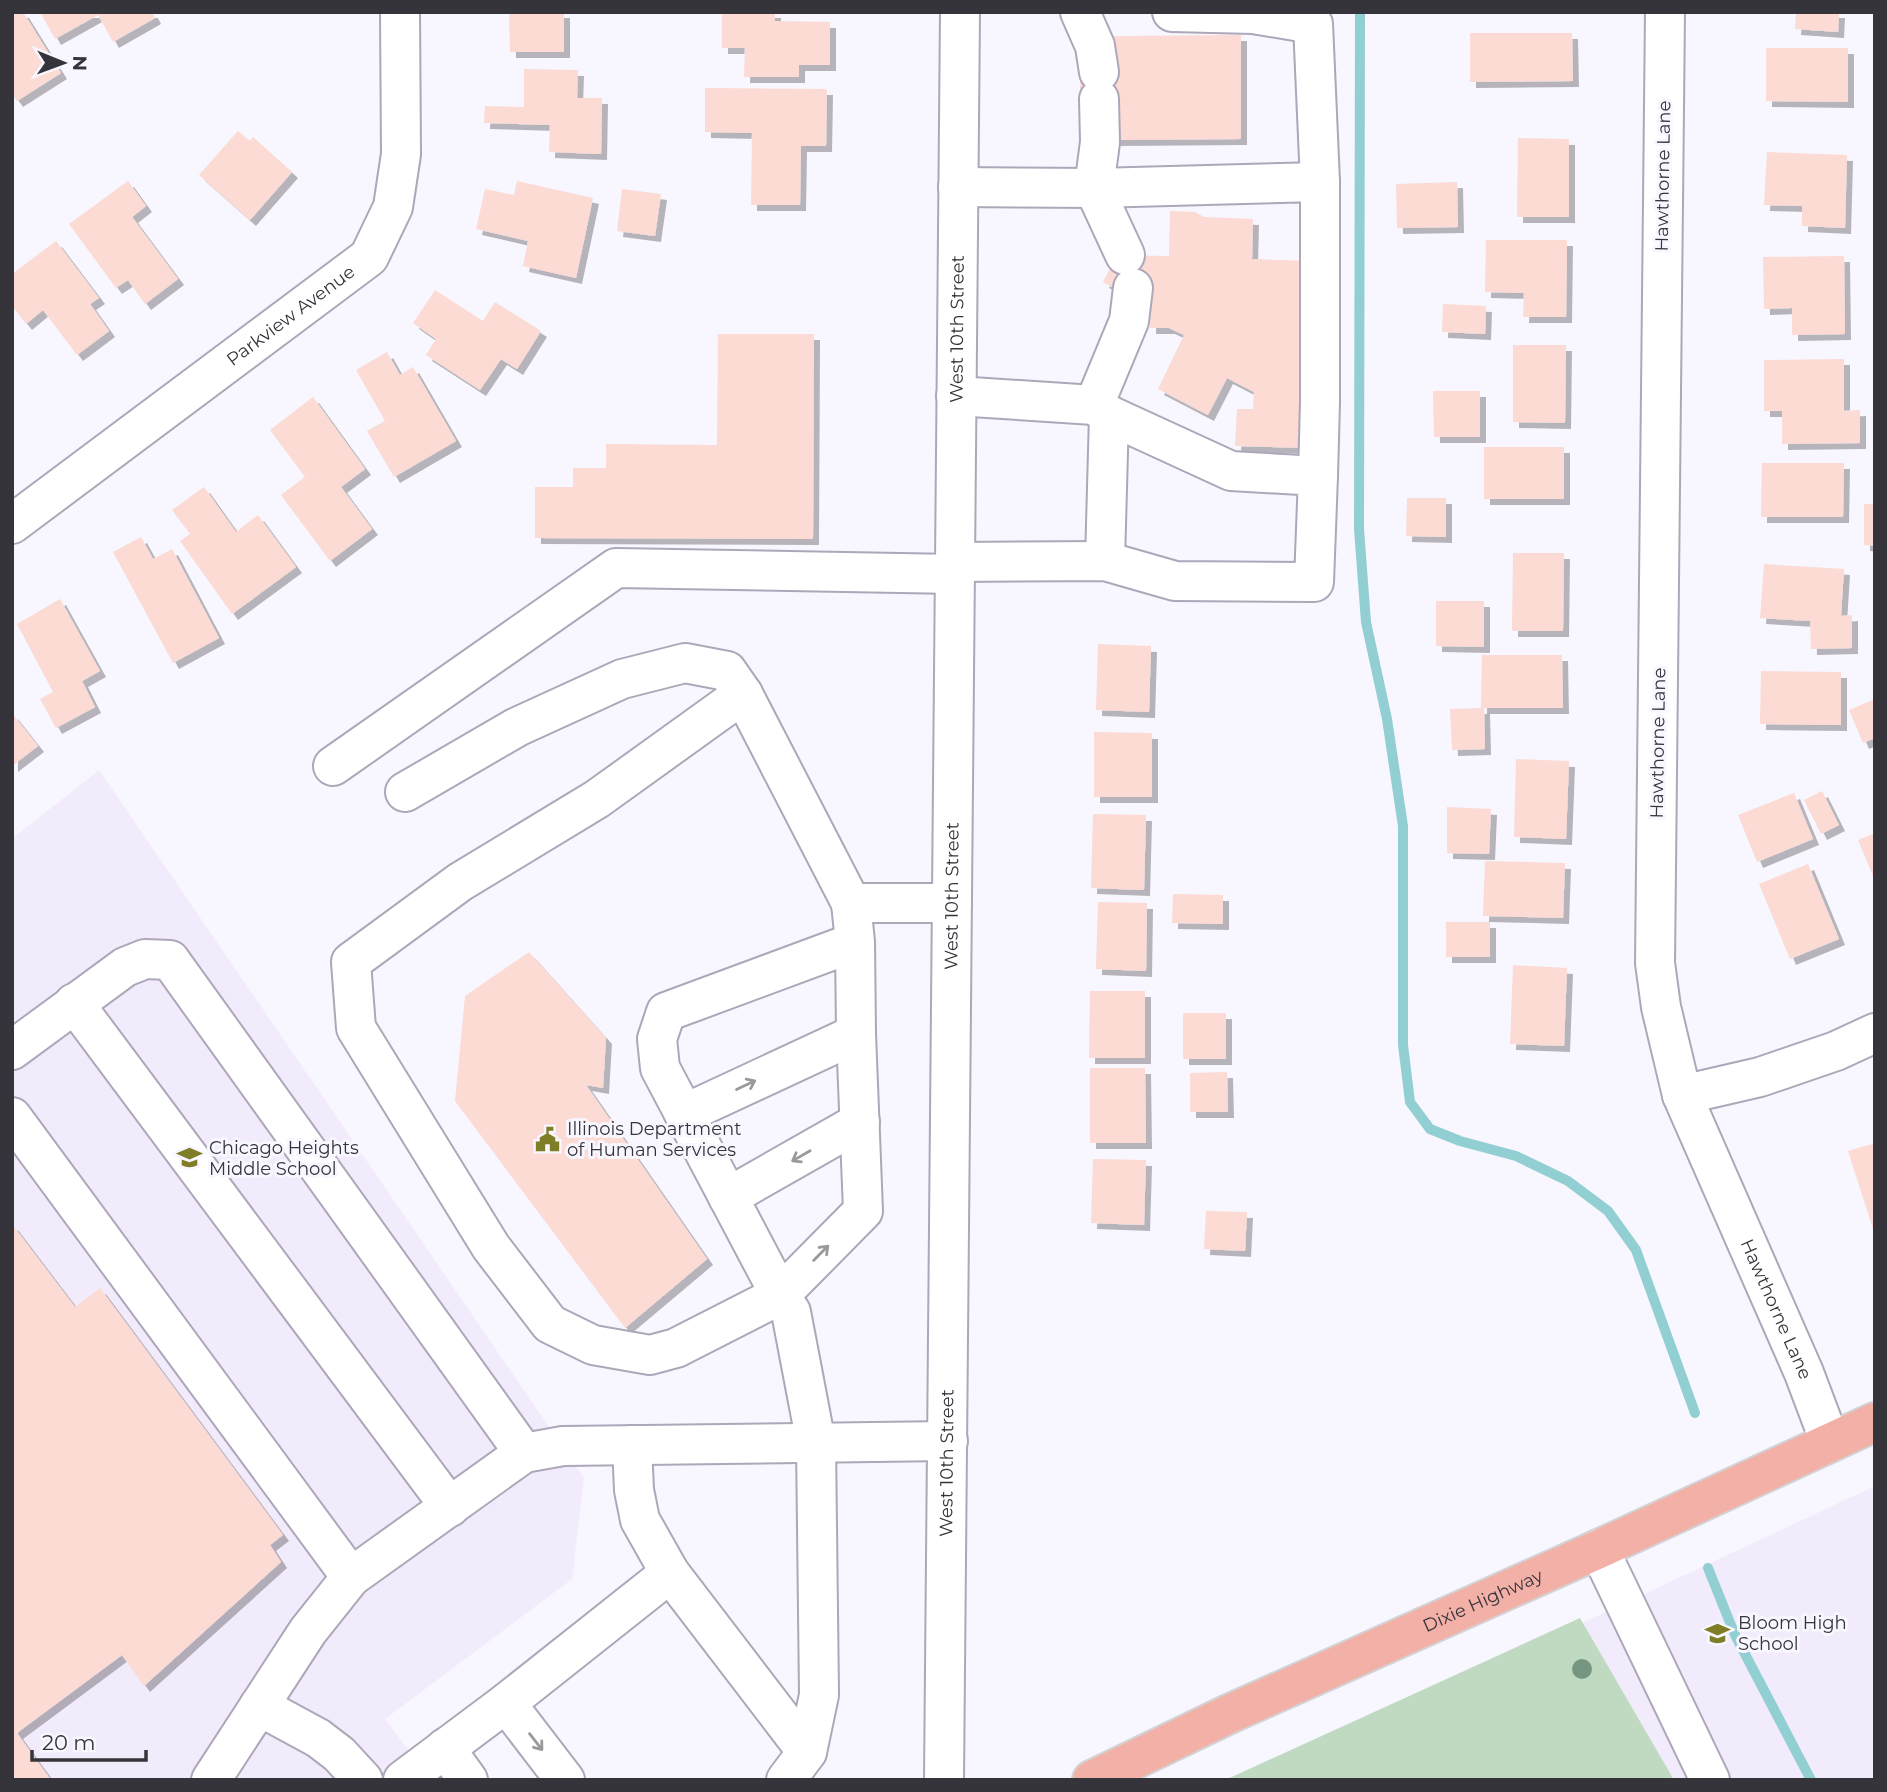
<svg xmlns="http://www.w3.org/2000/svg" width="1887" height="1792" font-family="Montserrat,sans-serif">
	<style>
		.built { fill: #f1ebfb }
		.green { fill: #c0dac2 }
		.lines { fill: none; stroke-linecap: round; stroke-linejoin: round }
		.stream { stroke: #91cfd3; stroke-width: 10 }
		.building { fill: #fbdbd3; filter: url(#shadow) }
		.minor-casing { stroke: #ada7b9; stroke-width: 42 }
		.major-casing { stroke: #d3d2d4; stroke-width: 42 }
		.minor { stroke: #fff; stroke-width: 38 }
		.major { stroke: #f3b0a7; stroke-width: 38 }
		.tree { fill: #779681 }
		.oneway { stroke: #9a9a9d }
		.labels { text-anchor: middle; stroke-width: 6; stroke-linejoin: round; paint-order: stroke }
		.street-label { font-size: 18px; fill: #36343b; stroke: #f8f6fe }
		.poi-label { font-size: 18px; fill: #36343b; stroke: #f8f6fe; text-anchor: start }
	</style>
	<defs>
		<filter id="shadow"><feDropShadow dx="6" dy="6" stdDeviation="0" flood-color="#0004"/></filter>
	</defs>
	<rect width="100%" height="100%" fill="#f8f6fe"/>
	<g class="built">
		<polygon points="99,770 584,1478 572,1579 385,1719 431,1780 12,1780 12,839"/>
		<polygon points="1875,1486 1875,1780 1247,1780"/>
	</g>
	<polygon class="green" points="1580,1618 1674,1780 1225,1780"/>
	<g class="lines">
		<g class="stream">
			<polyline points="1360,12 1359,529 1366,622 1387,719 1403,826 1403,1045 1410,1102 1430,1129 1460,1141 1516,1156 1568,1181 1608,1211 1636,1250 1695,1413"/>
			<polyline points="1708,1568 1735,1635 1811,1780"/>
		</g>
	</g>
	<g class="building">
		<polygon points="12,12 23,12 61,73 17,101 12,94"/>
		<polygon points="40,12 152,12 155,18 113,42 98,15 55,39"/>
		<polygon points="509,12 564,12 564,52 510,52"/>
		<polygon points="722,12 775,12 775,21 830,22 830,65 799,65 799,77 744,77 745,48 722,48"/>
		<polygon points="1796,12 1839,12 1838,32 1795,29"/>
		<polygon points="1470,33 1572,33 1573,81 1470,82"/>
		<polygon points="1241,35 1241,139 1113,140 1080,99 1080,72 1113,73 1113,36"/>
		<polygon points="1766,48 1848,48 1848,102 1766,101"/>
		<polygon points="524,69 578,70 577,98 602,98 601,154 549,152 550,125 484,123 485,106 524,107"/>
		<polygon points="705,88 827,89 826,146 801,146 800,205 751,205 752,133 705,132"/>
		<polygon points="238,131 250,141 253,137 292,172 250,220 199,175"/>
		<polygon points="1518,138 1569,139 1569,217 1517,217"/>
		<polygon points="1767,152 1847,155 1845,228 1802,226 1802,206 1764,205"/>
		<polygon points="128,181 146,206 132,217 178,279 145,304 128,280 116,288 69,224"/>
		<polygon points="517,181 593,198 576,278 523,266 528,241 476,229 485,189 514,195"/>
		<polygon points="1457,182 1458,227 1397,228 1396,184"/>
		<polygon points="622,189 661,194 655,236 617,231"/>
		<polygon points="1170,211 1195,212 1204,217 1253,219 1252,259 1310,261 1304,448 1235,446 1237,409 1253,409 1254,392 1227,378 1208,415 1158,389 1184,335 1169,328 1150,328 1151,288 1112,287 1103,282 1117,255 1169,256"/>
		<polygon points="1486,240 1567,240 1566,317 1523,317 1524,293 1485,292"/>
		<polygon points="56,241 99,298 90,304 109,331 77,355 43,310 26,324 12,306 12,274"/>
		<polygon points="1844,256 1845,334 1792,335 1792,308 1764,309 1763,257"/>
		<polygon points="435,290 483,321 495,302 541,331 517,369 501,359 480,390 426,355 436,339 413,323"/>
		<polygon points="1443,304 1486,306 1485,334 1442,332"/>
		<polygon points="718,334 814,334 813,539 535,538 535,487 573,487 573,468 606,468 606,444 717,445"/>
		<polygon points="1513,345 1566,345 1565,423 1513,422"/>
		<polygon points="387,352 400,375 413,367 456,441 394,477 367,431 385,421 356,370"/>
		<polygon points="1844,359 1844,411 1860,410 1860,443 1782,444 1782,411 1764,411 1764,360"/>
		<polygon points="1433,391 1480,391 1480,437 1434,437"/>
		<polygon points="313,397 365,469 341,487 372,529 330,561 281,495 305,477 270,430"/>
		<rect x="1484" y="447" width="80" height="52"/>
		<polygon points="1762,463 1844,463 1843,517 1761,517"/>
		<polygon points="204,487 236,532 258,515 296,567 232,614 180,541 190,534 172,510"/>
		<polygon points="1407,498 1446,498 1446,537 1406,536"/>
		<polygon points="1864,504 1875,504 1875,546 1864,545"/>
		<polygon points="141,537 153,559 172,549 219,638 173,663 113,552"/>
		<polygon points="1513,553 1564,553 1563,631 1512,631"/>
		<polygon points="1764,564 1844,569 1841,616 1852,615 1852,648 1811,649 1810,621 1760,618"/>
		<polygon points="60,599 100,671 82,681 95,707 56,728 40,699 53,692 17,624"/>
		<polygon points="1436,601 1484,601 1484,647 1436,646"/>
		<polygon points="1098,644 1151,646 1149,712 1096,710"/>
		<polygon points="1482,655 1562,655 1563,708 1484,708 1485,749 1452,750 1450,709 1481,708"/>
		<polygon points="1761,671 1841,672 1841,725 1760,724"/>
		<polygon points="1875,699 1875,738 1863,743 1849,710"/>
		<polygon points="12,713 38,746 12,766"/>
		<polygon points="1094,732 1152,733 1152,797 1094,797"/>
		<polygon points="1516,759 1569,761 1566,839 1514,837"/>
		<polygon points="1822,791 1839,825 1821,834 1804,800"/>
		<polygon points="1794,793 1813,839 1757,862 1738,815"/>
		<polygon points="1447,807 1491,809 1489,854 1447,853"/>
		<polygon points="1093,814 1146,815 1144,890 1091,888"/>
		<polygon points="1875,833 1875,881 1858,840"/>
		<polygon points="1485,861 1565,863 1563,918 1483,916"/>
		<polygon points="1808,864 1839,939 1790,959 1759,884"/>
		<polygon points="1173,894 1223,895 1223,924 1172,923"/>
		<polygon points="1098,902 1147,903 1146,971 1096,969"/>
		<rect x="1446" y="922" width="44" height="35"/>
		<polygon points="529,952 606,1038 603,1088 586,1085 707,1259 625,1328 455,1101 465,996"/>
		<polygon points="1513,965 1567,968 1564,1046 1510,1044"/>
		<polygon points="1090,991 1145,991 1145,1058 1089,1058"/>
		<rect x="1183" y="1013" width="43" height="46"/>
		<polygon points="1090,1068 1145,1068 1146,1143 1090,1143"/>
		<polygon points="1227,1072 1228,1112 1190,1112 1190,1073"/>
		<polygon points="1875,1143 1875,1232 1874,1232 1848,1151"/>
		<polygon points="1093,1159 1146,1160 1144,1225 1091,1223"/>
		<polygon points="1206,1211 1247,1212 1245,1251 1204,1249"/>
		<polygon points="12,1224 75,1307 100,1288 283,1535 270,1545 281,1562 144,1686 122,1655 17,1733 51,1780 12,1780"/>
	</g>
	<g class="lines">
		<defs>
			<g id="minor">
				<polyline points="1080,12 1095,46 1099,72"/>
				<polyline points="1172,12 1253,14 1313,24 1320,182"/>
				<path id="s1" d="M1665,12L1655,963L1661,1007L1682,1095L1804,1373L1830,1442"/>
				<polyline points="1099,99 1100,142 1094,188 1125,255"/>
				<polyline points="958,187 1096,188 1320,182 1320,402 1318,476"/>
				<polyline points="1094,405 1129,321 1133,288"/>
				<path id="s2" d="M12,524L369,257L393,207L401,154L400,12"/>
				<polyline points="1105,561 1109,415"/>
				<polyline points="955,562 1105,561 1175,581 1314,582 1318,476 1231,471 1109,415 1094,405 956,396"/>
				<polyline points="333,766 616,568 955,574"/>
				<polyline points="405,792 517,727 622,679 685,663 727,671 743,694"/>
				<polyline points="851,903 855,942 666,1012 657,1039 660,1068 780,1295 863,1211 856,1034 855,942"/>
				<polyline points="74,1003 450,1507"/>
				<polyline points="12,1050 125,967 145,959 170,960 524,1453"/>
				<polyline points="1682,1095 1760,1077 1836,1051 1875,1033"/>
				<polyline points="684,1114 856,1034"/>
				<polyline points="12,1117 351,1577"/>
				<polyline points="728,1197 860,1122"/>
				<polyline points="632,1445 634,1490 640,1520 670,1573 807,1752"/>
				<polyline points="1599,1549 1710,1780"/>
				<polyline points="506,1703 565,1780"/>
				<polyline points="259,1706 318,1738 339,1754 363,1780"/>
				<polyline points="445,1748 468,1780"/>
				<polyline points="211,1780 308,1631 351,1577 524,1453 563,1446 948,1441"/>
				<polyline points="403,1780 506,1703 670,1573"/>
				<polyline points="786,1780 807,1752 819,1695 816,1443 791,1312 780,1295 676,1348 650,1355 593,1345 550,1324 491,1247 356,1028 351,962 460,882 597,799 743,694 851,903 952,903"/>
				<path id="s3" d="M944,1780L960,12"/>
			</g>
			<g id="major">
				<path id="s4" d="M1092,1780L1229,1714L1599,1549L1875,1422"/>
			</g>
		</defs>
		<use href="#minor" class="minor-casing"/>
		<use href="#major" class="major-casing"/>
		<use href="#minor" class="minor"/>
		<use href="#major" class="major"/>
	</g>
	<circle class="tree" cx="1582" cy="1669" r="10"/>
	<defs><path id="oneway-shaft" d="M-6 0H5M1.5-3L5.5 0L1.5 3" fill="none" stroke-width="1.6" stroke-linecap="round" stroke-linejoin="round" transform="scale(1.75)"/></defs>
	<g class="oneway">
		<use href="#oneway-shaft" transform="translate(746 1085) rotate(-25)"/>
		<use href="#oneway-shaft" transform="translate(801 1156) rotate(150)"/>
		<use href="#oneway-shaft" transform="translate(821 1253) rotate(-45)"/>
		<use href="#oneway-shaft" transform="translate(536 1742) rotate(52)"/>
	</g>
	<defs>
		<symbol id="civic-bare" viewBox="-9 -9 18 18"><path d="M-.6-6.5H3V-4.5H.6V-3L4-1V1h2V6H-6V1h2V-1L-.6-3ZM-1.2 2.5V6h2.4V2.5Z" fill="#7f7d25" stroke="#f8f6fe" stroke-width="2.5" paint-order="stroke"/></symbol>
		<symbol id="school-bare" viewBox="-9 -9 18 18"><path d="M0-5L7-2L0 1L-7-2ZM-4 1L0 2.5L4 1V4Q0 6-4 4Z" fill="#7f7d25" stroke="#f8f6fe" stroke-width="2.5" paint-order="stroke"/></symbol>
	</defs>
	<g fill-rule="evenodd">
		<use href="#civic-bare" x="530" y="1122" width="35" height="35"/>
		<use href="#school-bare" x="172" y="1140" width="35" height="35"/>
		<use href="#school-bare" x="1700" y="1616" width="35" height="35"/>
	</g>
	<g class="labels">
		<g class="street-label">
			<text transform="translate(1663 176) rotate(-89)" y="6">Hawthorne Lane</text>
			<text dy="6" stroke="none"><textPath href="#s2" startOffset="348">Parkview Avenue</textPath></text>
			<text dy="6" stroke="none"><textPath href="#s3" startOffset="1451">West 10th Street</textPath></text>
			<text transform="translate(1658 743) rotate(-89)" y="6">Hawthorne Lane</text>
			<text dy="6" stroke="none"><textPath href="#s3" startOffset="884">West 10th Street</textPath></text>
			<text dy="6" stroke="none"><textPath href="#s1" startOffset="1320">Hawthorne Lane</textPath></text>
			<text dy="6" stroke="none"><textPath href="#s3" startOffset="317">West 10th Street</textPath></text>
			<text dy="6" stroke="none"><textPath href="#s4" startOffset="430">Dixie Highway</textPath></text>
		</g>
		<g class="poi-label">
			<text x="567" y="1135">Illinois Department<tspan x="567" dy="21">of Human Services</tspan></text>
			<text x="209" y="1154">Chicago Heights<tspan x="209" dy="21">Middle School</tspan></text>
			<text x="1738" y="1629">Bloom High<tspan x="1738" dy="21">School</tspan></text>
		</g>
	</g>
	<rect width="1887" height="1792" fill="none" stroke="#36343b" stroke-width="28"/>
	<g transform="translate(63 63) rotate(91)" stroke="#f8f6fe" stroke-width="5" paint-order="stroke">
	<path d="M0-5L12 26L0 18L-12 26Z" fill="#36343b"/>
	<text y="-10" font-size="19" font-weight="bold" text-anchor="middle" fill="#36343b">N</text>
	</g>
	<path d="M32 1750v10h114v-10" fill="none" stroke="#36343b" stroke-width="3.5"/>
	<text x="42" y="1750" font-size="21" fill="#36343b" stroke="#f8f6fe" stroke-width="5" paint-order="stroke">20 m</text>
</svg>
